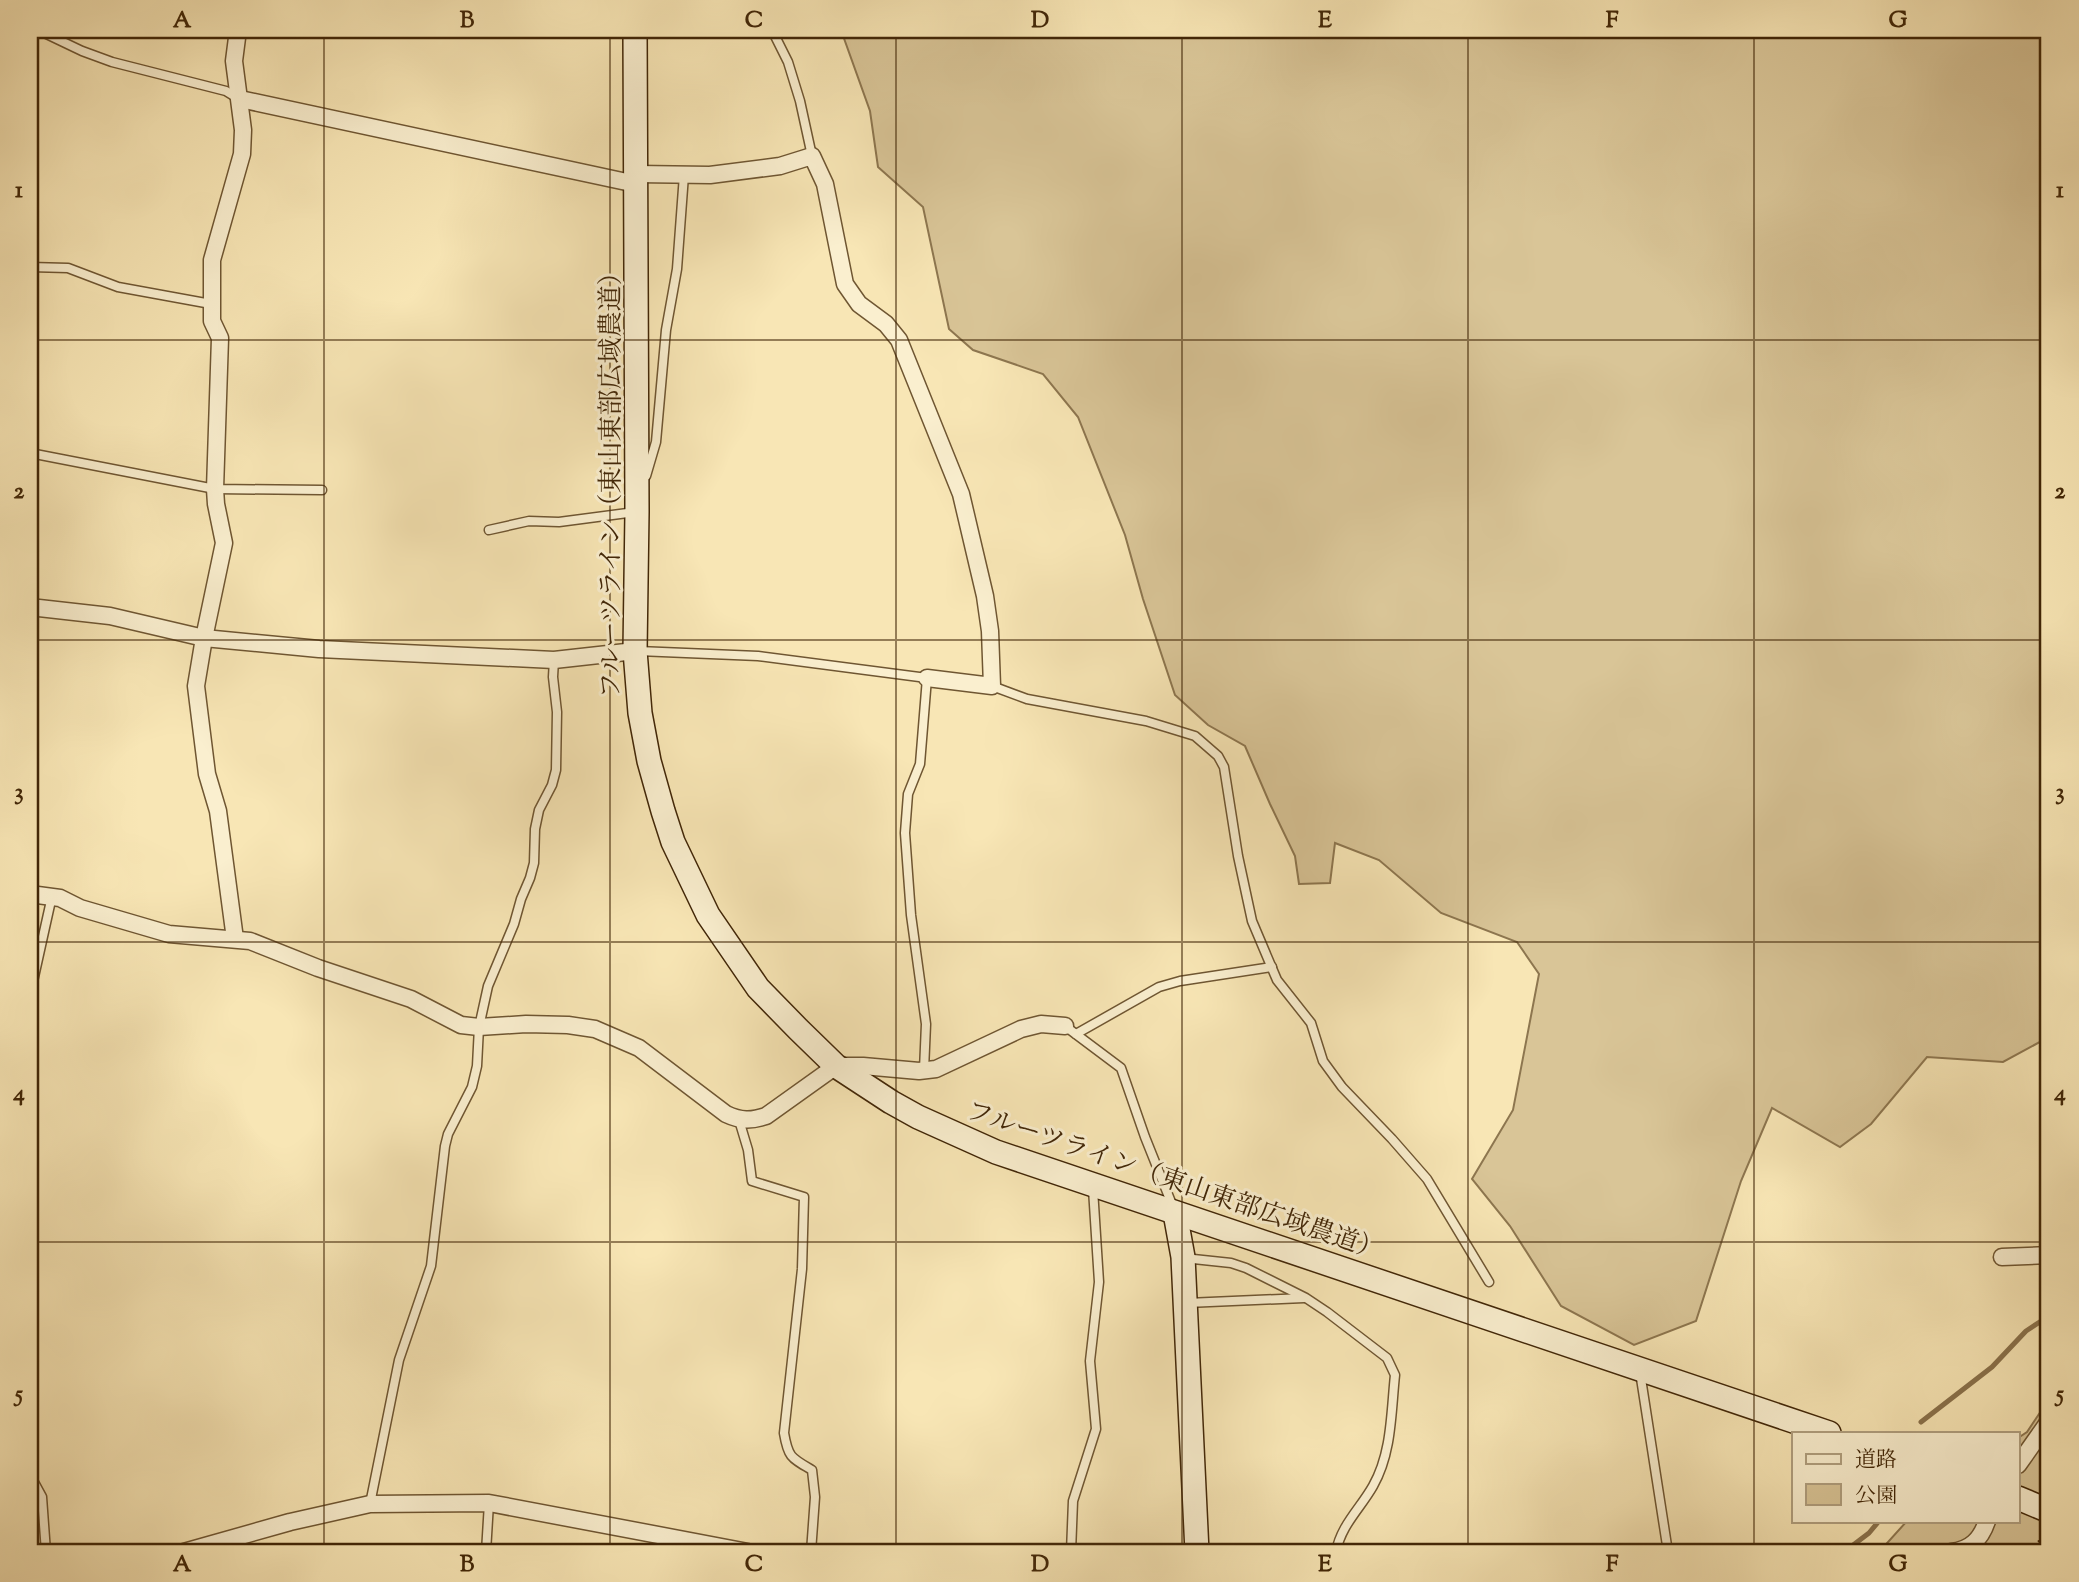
<svg xmlns="http://www.w3.org/2000/svg" width="2079" height="1582" font-family="'Sorts Mill Goudy','Noto Serif JP',serif">
	<style>
		.green { fill: #d9c597; stroke: #8d764f; stroke-width: 2 }
		.lines { fill: none; stroke-linecap: round; stroke-linejoin: round }
		.stream { stroke: #8a724c; stroke-width: 5 }
		.lane-casing { stroke: #6f5632; stroke-width: 11 }
		.street-casing { stroke: #6f5632; stroke-width: 19 }
		.secondary-casing { stroke: #412607; stroke-width: 26 }
		.path { stroke: #412607; stroke-width: 3.5; stroke-dasharray: 2 3.5; stroke-linecap: butt }
		.lane { stroke: #faefcf; stroke-width: 8 }
		.street { stroke: #faefcf; stroke-width: 16 }
		.secondary { stroke: #faefcf; stroke-width: 23 }
		.grid { fill: none; stroke: #412607; stroke-width: 2; stroke-opacity: 0.55 }
		.labels { text-anchor: middle; stroke-width: 6; stroke-linejoin: round; paint-order: stroke }
		.street-label { font-size: 26px; fill: #412607; stroke: #faefcf }
		.neatline { fill: none; stroke: #412607; stroke-width: 2.5 }
		.grid-label { font-size: 23px; text-anchor: middle; font-weight: bold; fill: #412607 }
	</style>
	<rect width="100%" height="100%" fill="#f8e6b5"/>
	<filter id="stains"><feTurbulence type="fractalNoise" baseFrequency=".00286" numOctaves="4"/><feColorMatrix values="0 0 0 0 .2 0 0 0 0 .09 0 0 0 0 .02 0 0 0 .5 -.17"/></filter>
	<radialGradient id="worn" r=".72"><stop offset=".6" stop-color="#630" stop-opacity="0"/><stop offset="1" stop-color="#630" stop-opacity=".3"/></radialGradient>
	<g class="green">
		<polygon points="841,30 2049,30 2049,1037 2003,1062 1927,1057 1871,1124 1840,1147 1772,1108 1741,1181 1696,1321 1634,1345 1561,1306 1510,1226 1472,1179 1513,1110 1539,974 1517,942 1441,913 1379,860 1335,843 1330,883 1299,884 1295,856 1270,804 1245,746 1208,725 1175,695 1143,599 1125,535 1078,417 1043,374 973,350 949,329 923,207 878,167 870,111"/>
		<polygon points="2049,1399 2049,1552 1879,1552 1907,1521 2018,1521 2018,1438 2027,1432"/>
	</g>
	<g class="lines">
		<g class="stream">
			<polyline points="1921,1422 1992,1367 2026,1331 2049,1316"/>
			<polyline points="1844,1552 1869,1533 1879,1521"/>
		</g>
		<defs>
			<g id="lane">
				<polyline points="38,30 82,51 112,62 226,91 239,99"/>
				<polyline points="772,30 788,62 800,101 812,156"/>
				<polyline points="30,267 68,268 118,287 211,304"/>
				<polyline points="30,453 215,489 322,490"/>
				<polyline points="643,478 646,476 656,442 666,330 677,269 684,175"/>
				<polyline points="489,530 529,521 559,522 635,512"/>
				<polyline points="638,651 758,656 927,678 920,764 908,794 905,833 911,915 926,1024 924,1070"/>
				<polyline points="992,686 1027,699 1146,721 1195,736 1218,756 1224,767 1238,856 1252,921 1277,980 1311,1023 1323,1061 1342,1087 1392,1139 1427,1179 1489,1282"/>
				<polyline points="30,995 52,896"/>
				<polyline points="1065,1026 1121,1068 1145,1137 1173,1207"/>
				<polyline points="1076,1034 1159,987 1180,981 1272,967"/>
				<polyline points="30,1044 32,1127 30,1175"/>
				<path d="M739,1120L748,1150L752,1181L804,1197L802,1269L784,1433C788,1457 791,1458 812,1470L815,1497L811,1552"/>
				<path d="M1184,1258L1231,1263L1246,1268L1306,1298L1327,1312L1387,1358L1395,1375C1391,1412 1392,1453 1373,1486C1360,1509 1341,1525 1336,1552"/>
				<polyline points="1187,1303 1304,1298"/>
				<polyline points="1640,1372 1668,1552"/>
				<polyline points="30,1475 42,1497 46,1552"/>
				<polyline points="370,1504 399,1360 431,1266 445,1146 448,1134 472,1087 477,1066 479,1027 488,986 514,924 521,899 530,878 534,863 535,829 539,810 552,785 556,770 557,712 553,677 554,660"/>
				<polyline points="486,1552 489,1503"/>
				<polyline points="1071,1552 1073,1501 1096,1429 1090,1361 1099,1282 1093,1189"/>
			</g>
			<g id="street">
				<polyline points="240,99 636,184"/>
				<polyline points="637,174 710,175 780,166 812,156 825,184 845,284 859,304 886,324 899,340 961,494 985,596 990,631 992,686 927,678"/>
				<polyline points="30,607 110,616 204,638 319,649 554,660 635,651"/>
				<path d="M30,894L60,898L80,908L169,934L250,941L318,968L411,999L461,1025L479,1027L526,1024L568,1025L595,1029L639,1048L726,1114C741,1121 751,1121 766,1116L836,1066H863L919,1071L936,1069L1021,1029L1041,1024L1065,1026"/>
				<polyline points="235,939 218,811 207,774 196,686 204,638 224,543 216,504 215,489 220,338 212,321 212,260 242,154 243,130 234,61 238,30"/>
				<polyline points="2002,1257 2049,1255"/>
				<polyline points="2018,1465 2049,1421"/>
				<polyline points="184,1552 290,1522 370,1504 489,1503 748,1552"/>
				<path d="M1951,1552C1971,1550 1981,1539 1987,1521"/>
			</g>
			<g id="secondary">
				<polyline points="635,30 637,512 635,651 640,713 649,761 663,811 673,842 708,915 758,988 798,1029 836,1066 891,1102 918,1117 996,1152 1829,1433"/>
				<polyline points="1175,1213 1183,1257 1197,1552"/>
				<polyline points="2018,1498 2049,1511"/>
			</g>
		</defs>
		<use href="#lane" class="lane-casing"/>
		<use href="#street" class="street-casing"/>
		<use href="#secondary" class="secondary-casing"/>
		<g class="path">
			<polyline points="2039,1540 2044,1552"/>
			<polyline points="2039,1540 2049,1545"/>
		</g>
		<use href="#lane" class="lane"/>
		<use href="#street" class="street"/>
		<use href="#secondary" class="secondary"/>
	</g>
	<path class="grid" d="M324,30V1552M610,30V1552M896,30V1552M1182,30V1552M1468,30V1552M1754,30V1552M30,340H2049M30,640H2049M30,942H2049M30,1242H2049"/>
	<g class="labels">
		<g class="street-label">
			<text transform="translate(610 479) rotate(-90)" y="9">フルーツライン（東山東部広域農道）</text>
			<text transform="translate(1175 1180) rotate(19)" y="9">フルーツライン（東山東部広域農道）</text>
		</g>
	</g>
	<rect width="2079" height="1582" fill="none" stroke="#f8e6b5" stroke-width="77"/>
	<rect x="1792" y="1432" width="228" height="91" fill="#faefcf" stroke="#b09f7f" stroke-width="2"/>
	<rect x="1806" y="1454" width="35" height="10" fill="#faefcf" stroke="#b09f7f" stroke-width="2"/>
	<text x="1855" y="1466" font-size="21" fill="#412607">道路</text>
	<rect x="1806" y="1484" width="35" height="21" fill="#d9c597" stroke="#b09f7f" stroke-width="2"/>
	<text x="1855" y="1502" font-size="21" fill="#412607">公園</text>
	<rect x="38" y="38" width="2002" height="1506" class="neatline"/>
	<g class="grid-label">
		<text x="182" y="27">A</text>
		<text x="467" y="27">B</text>
		<text x="754" y="27">C</text>
		<text x="1040" y="27">D</text>
		<text x="1325" y="27">E</text>
		<text x="1612" y="27">F</text>
		<text x="1898" y="27">G</text>
		<text x="19" y="197">1</text>
		<text x="2060" y="197">1</text>
		<text x="19" y="498">2</text>
		<text x="2060" y="498">2</text>
		<text x="19" y="799">3</text>
		<text x="2060" y="799">3</text>
		<text x="19" y="1100">4</text>
		<text x="2060" y="1100">4</text>
		<text x="19" y="1401">5</text>
		<text x="2060" y="1401">5</text>
		<text x="182" y="1571">A</text>
		<text x="467" y="1571">B</text>
		<text x="754" y="1571">C</text>
		<text x="1040" y="1571">D</text>
		<text x="1325" y="1571">E</text>
		<text x="1612" y="1571">F</text>
		<text x="1898" y="1571">G</text>
	</g>
	<rect width="100%" height="100%" filter="url(#stains)"/>
	<rect width="100%" height="100%" fill="url(#worn)"/>
</svg>
